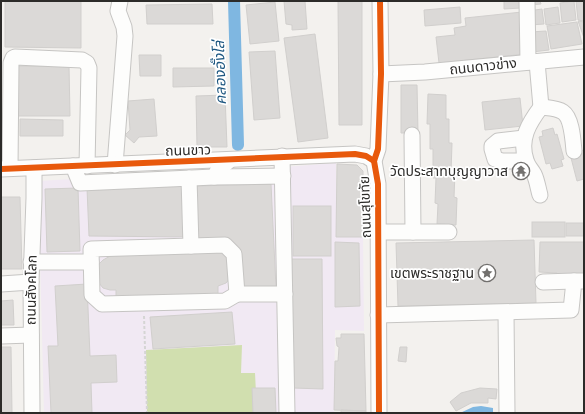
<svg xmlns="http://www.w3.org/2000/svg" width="585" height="414" font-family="'Alegreya Sans','Noto Sans Thai',sans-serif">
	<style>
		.education { fill: #f1e9f3 }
		.green { fill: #d1dfaf }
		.water { fill: #7fb7e1 }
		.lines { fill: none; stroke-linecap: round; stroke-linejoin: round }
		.canal { stroke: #7fb7e1; stroke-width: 12 }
		.building { fill: #dbd9d7; stroke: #d1cfcd }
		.minor-casing { stroke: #c6c5c3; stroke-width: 17 }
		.path { stroke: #d5d5d4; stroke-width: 2; stroke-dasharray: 3 2; stroke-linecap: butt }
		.minor { stroke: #fdfdfc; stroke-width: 15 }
		.cycleway-casing { stroke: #fff; stroke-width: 8 }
		.cycleway { stroke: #e8590c; stroke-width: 6 }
		.labels { text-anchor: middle; stroke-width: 3.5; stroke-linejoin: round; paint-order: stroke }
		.street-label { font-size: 14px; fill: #2c2b29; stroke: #fff }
		.poi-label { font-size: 14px; fill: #2c2b29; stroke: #fff; text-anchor: end }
		.water-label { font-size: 15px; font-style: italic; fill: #1e5781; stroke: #fff }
	</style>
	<rect width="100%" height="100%" fill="#f3f1ee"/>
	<polygon class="education" points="336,163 336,237 363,237 364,331 335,330 334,413 44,413 38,181 283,167"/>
	<polygon class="green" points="242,345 241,373 255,373 257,413 147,413 146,350"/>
	<polygon class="water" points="481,406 493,408 493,413 460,413 473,407"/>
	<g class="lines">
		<polyline class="canal" points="234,1 238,145"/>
	</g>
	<g class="building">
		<polygon points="5,1 81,1 81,48 5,47"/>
		<polygon points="284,1 305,1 307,29 292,30 292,25 286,24"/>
		<polygon points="338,1 362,1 362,125 339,125"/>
		<polygon points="504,1 520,1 521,8 504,9"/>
		<polygon points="529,1 540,1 541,4 529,5"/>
		<polygon points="574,1 576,20 562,22 560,3"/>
		<polygon points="576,1 584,1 584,21 578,20"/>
		<polygon points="275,2 279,41 250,44 246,5"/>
		<polygon points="212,4 213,24 147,24 146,5"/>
		<polygon points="460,7 461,23 425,26 424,10"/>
		<polygon points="558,7 560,23 546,25 544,9"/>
		<polygon points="542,9 544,24 530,25 528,11"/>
		<polygon points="522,12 526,54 439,63 436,37 455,35 454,28 466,26 465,18"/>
		<polygon points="578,21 584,22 584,38"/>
		<polygon points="577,22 582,44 551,49 547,26"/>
		<polygon points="546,31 549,50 532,52 530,32"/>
		<polygon points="315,34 328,138 298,142 284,38"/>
		<polygon points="275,51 280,118 254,120 249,52"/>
		<polygon points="216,54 224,54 225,74 217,74"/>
		<polygon points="139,55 161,55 161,76 140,76"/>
		<polygon points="16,66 69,66 70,116 17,116"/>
		<polygon points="173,68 214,68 214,86 173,87"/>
		<polygon points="401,85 417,85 418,133 401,133"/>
		<polygon points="428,94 446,95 446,119 449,119 449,143 452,143 451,173 455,173 454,197 457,198 456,225 437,224 438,204 435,203 436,178 433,178 433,149 430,149 430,124 427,124"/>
		<polygon points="225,95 227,147 197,147 196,96"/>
		<polygon points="520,98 523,126 485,130 482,102"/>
		<polygon points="154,99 157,136 139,137 134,143 125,135 130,130 128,101"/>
		<polygon points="20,119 63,120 63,136 20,136"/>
		<polygon points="553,128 555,135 557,134 564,159 561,160 563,166 552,169 550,163 546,164 539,137 543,136 542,131"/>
		<polygon points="584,150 584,179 577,181 570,154"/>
		<polygon points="337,164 357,165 363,171 363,237 336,237"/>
		<polygon points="271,184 276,288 241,289 228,239 198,240 196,186"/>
		<polygon points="183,186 185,237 89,236 87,188"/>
		<polygon points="78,188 80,251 47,252 45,189"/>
		<polygon points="1,197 20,197 22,269 1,269"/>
		<rect x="293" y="206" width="38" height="50"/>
		<rect x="532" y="222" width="33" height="15"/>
		<rect x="566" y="223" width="18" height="13"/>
		<polygon points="534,240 536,303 398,306 396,243"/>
		<polygon points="335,242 359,243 360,306 335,307"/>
		<polygon points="540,242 584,242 584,275 557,275 557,273 539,272"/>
		<polygon points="216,246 233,263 232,276 226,283 218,286 218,294 116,298 116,290 110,290 103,288 99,283 97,266 103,260 112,255"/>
		<polygon points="291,259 322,259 323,389 293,388"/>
		<polygon points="87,284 90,356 116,355 117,382 91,383 92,413 51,413 48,346 58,346 55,286"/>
		<polygon points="13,300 14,325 1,325 1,301"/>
		<polygon points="232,312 235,344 153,349 150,317"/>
		<polygon points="341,334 364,334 366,411 334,410 335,361 338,361 339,347 337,346 336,338 341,338"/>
		<polygon points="1,347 11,347 12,413 1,413"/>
		<polygon points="400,347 407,347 406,362 398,361"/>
		<polygon points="252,388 275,388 276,413 253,413"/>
		<polygon points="480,388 497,389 496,399 488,398 488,403 471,403 456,411 450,402 461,393"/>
		<polygon points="341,410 366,411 366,413 341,413"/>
	</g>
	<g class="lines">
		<defs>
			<g id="minor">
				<polyline points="527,1 528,62"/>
				<polyline points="537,62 541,107"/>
				<polyline points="381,74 425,72 584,57"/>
				<polyline points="524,138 498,141 492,146 492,149 495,159 502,161 526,161"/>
				<polyline points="282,156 287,413"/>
				<polyline points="115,165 125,36 124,27 118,11 120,1"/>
				<polyline points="73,166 80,183 214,177 218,170 230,160"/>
				<polyline points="10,168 11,63 13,58 15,57 82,60 87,63 89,68 87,166"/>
				<polyline points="1,169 355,154 366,156 374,161"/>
				<polyline points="214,177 283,176"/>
				<polyline points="189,178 191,246 91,249 92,295 102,304 225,301 237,294"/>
				<path d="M540,195C538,188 537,180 534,174C531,169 527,165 526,160C519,139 529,123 541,107C548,108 557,108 563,112C572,118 573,141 574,151"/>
				<polyline points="378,232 413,232 412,135"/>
				<polyline points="413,232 449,232"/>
				<polyline points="191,246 225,245 234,254 237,294 285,294"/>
				<polyline points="31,262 91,262"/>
				<polyline points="543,282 574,281"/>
				<polyline points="1,284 31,282"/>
				<polyline points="506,313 507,413"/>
				<polyline points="378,315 571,310 574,281 584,281"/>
				<polyline points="1,336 31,335"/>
				<polyline points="32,413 31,282 34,198 34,168"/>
				<polyline points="379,413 378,184 374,161 378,149 381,74 380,1"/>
			</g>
		</defs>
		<use href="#minor" class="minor-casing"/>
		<polyline class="path" points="144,316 147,413"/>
		<use href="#minor" class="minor"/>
		<defs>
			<g id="cycleway">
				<polyline points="1,169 355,154 366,156 374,161"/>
				<polyline points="379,413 378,184 374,161 378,149 381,74 380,1"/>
			</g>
		</defs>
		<use href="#cycleway" class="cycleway-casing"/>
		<use href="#cycleway" class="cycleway"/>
	</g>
	<defs>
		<symbol id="temple-ring" viewBox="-11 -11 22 22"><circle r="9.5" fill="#fff" stroke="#72706e" stroke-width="1.5"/><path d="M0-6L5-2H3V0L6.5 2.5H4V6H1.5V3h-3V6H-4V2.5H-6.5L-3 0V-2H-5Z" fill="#72706e"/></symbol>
		<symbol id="sight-ring" viewBox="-11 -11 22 22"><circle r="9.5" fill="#fff" stroke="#72706e" stroke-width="1.5"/><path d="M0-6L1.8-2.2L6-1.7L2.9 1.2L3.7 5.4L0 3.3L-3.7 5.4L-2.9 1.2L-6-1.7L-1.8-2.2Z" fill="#72706e"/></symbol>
	</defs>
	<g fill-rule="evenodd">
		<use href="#temple-ring" x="511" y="161" width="20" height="20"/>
		<use href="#sight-ring" x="477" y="263" width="20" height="20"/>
	</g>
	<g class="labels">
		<g class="street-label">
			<text transform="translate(483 66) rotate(-6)" y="5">ถนนดาวข่าง</text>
			<text transform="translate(188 150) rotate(-2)" y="5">ถนนขาว</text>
			<text transform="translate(365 207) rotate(-92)" y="5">ถนนสุโขทัย</text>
			<text transform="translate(31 290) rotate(-89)" y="5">ถนนสังคโลก</text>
		</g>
		<g class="poi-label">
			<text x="508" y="176">วัดประสาทบุญญาวาส</text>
			<text x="474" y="278">เขตพระราชฐาน</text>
		</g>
		<g class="water-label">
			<text transform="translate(220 73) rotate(-92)" y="5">คลองอั๊งโล่</text>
		</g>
	</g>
	<rect width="585" height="414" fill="none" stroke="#2c2b29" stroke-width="4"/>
</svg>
